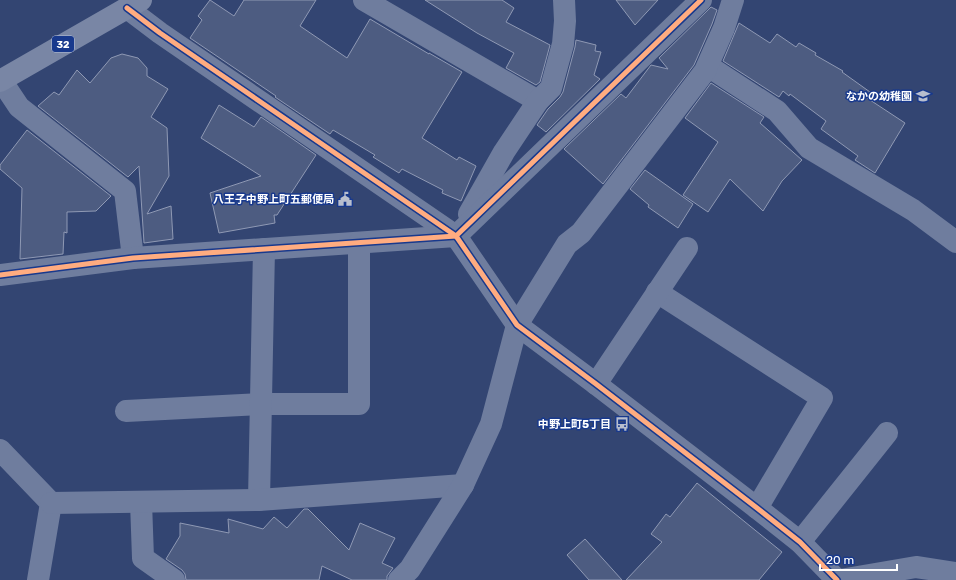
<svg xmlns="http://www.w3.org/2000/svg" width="956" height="580" font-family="Rubik,'Noto Sans JP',sans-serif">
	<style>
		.building { fill: #4d5c81; stroke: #8f99b4 }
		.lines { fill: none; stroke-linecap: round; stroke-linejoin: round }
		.minor { stroke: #6f7d9e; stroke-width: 22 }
		.major { stroke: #7986a5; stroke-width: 22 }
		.cycleway-casing { stroke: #18398d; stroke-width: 8 }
		.cycleway { stroke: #ffac80; stroke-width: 5 }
		.labels { text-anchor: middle; stroke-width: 3; stroke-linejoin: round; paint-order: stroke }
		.shield { fill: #18398d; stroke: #bac4dd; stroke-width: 1 }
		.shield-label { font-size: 10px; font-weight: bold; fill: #fff }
		.poi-label { font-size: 11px; font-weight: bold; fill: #fff; stroke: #18398d; text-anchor: end }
	</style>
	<rect width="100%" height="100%" fill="#334572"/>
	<g class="building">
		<polygon points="210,0 234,16 244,0 316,0 300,26 347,58 370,19 429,54 429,53 462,72 422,138 457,160 459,157 476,166 461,201 442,193 443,190 402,169 399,173 373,157 375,155 333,130 330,134 275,97 276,96 190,38 202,20 198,16"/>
		<polygon points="425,0 502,0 514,8 506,22 550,45 540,82 536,85 506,68 514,53 477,33"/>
		<polygon points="616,0 658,0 635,25"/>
		<polygon points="711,7 717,10 712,24 694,65 603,184 564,149 621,94 626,98 651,65 668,69 659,58"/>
		<polygon points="739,23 770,43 777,34 796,47 799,43 816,53 815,55 843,71 842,72 870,92 867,98 905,123 875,173 855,160 858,156 821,129 826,121 790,94 789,96 783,91 779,97 723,61"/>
		<polygon points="576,40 596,45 595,51 601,52 594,75 600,79 546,132 537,125 548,109 560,97 563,92 575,47"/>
		<polygon points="122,54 138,58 147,68 147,76 168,89 151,117 167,128 169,176 147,214 171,206 173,239 144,243 139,166 128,177 38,106 54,92 59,95 77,70 90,83 111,58"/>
		<polygon points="711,83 764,117 760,123 802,160 782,181 763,211 730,179 708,212 683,195 718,142 685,118"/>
		<polygon points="219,105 254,127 261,117 316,155 277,215 274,215 275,223 219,233 210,193 261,176 201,138"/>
		<polygon points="27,130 111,196 96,211 67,212 67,233 64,232 63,254 20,259 22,188 0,169 0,165"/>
		<polygon points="645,170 693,204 678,228 648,207 649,205 630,189"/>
		<polygon points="697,483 782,552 759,580 626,580 662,542 651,534 666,514 670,517"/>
		<polygon points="304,509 308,509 349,550 360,523 395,538 382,563 393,568 387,576 387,580 352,580 322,566 319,580 186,580 185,574 182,570 166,559 180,536 180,523 229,533 228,519 263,529 274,517 287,528"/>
		<polygon points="585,539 622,580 589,580 567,555"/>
	</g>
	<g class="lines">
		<g class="minor">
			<polyline points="364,0 538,101"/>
			<polyline points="127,8 160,33 456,236 517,325 596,384 757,508 800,542 837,580"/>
			<polyline points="708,66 777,111 809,148 913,210 956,242"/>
			<polyline points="1,80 19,107 125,191 133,258"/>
			<polyline points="469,214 504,152 538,101 551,88 563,44 565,21 564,0"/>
			<polyline points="0,275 133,258 456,236 701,0"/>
			<polyline points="657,292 822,398 757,508"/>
			<polyline points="596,384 687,248"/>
			<polyline points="126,411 261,404 359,404 359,243"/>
			<polyline points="0,450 51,503 38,580"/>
			<polyline points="259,500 264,249"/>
			<polyline points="141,502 143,558 174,580"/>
			<polyline points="51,503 259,500 463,485"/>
			<polyline points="800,542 887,433"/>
			<polyline points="399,580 410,569 463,485 491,424 517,325 567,244 581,233 705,71 724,28 733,0"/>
			<polyline points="840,580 916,567 956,573"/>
		</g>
		<polyline class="major" points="0,81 141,0"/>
		<defs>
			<g id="cycleway">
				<polyline points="127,8 160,33 456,236 517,325 596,384 757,508 800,542 837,580"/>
				<polyline points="0,275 133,258 456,236 701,0"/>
			</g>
		</defs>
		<use href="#cycleway" class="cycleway-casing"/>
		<use href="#cycleway" class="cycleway"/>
	</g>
	<defs>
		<symbol id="school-bare" viewBox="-9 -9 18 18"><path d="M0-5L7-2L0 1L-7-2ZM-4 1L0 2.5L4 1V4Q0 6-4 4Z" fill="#b8bece" stroke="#18398d" stroke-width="2.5" paint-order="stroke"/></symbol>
		<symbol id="civic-bare" viewBox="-9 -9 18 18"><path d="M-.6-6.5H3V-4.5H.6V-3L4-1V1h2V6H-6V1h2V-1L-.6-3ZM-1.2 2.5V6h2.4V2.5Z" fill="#b8bece" stroke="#18398d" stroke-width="2.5" paint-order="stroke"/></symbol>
		<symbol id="bus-bare" viewBox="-9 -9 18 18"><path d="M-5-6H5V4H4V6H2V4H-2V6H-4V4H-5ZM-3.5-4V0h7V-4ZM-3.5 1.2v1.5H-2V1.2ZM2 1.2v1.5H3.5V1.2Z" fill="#b8bece" stroke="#18398d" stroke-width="2.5" paint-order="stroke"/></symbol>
	</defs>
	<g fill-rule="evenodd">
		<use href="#school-bare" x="913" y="86" width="20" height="20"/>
		<use href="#civic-bare" x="335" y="189" width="20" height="20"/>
		<use href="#bus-bare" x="612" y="414" width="20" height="20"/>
	</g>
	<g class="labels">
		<rect class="shield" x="52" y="36" width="22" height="16" rx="3"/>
		<g class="shield-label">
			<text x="63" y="48">32</text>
		</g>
		<g class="poi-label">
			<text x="912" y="100">なかの幼稚園</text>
			<text x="334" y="203">八王子中野上町五郵便局</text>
			<text x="611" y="428">中野上町5丁目</text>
		</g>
	</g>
	<path d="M820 564v6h77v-6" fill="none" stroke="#ffffff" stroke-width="2"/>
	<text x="826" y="564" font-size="12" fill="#ffffff" stroke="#18398d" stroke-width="3" paint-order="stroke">20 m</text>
</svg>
